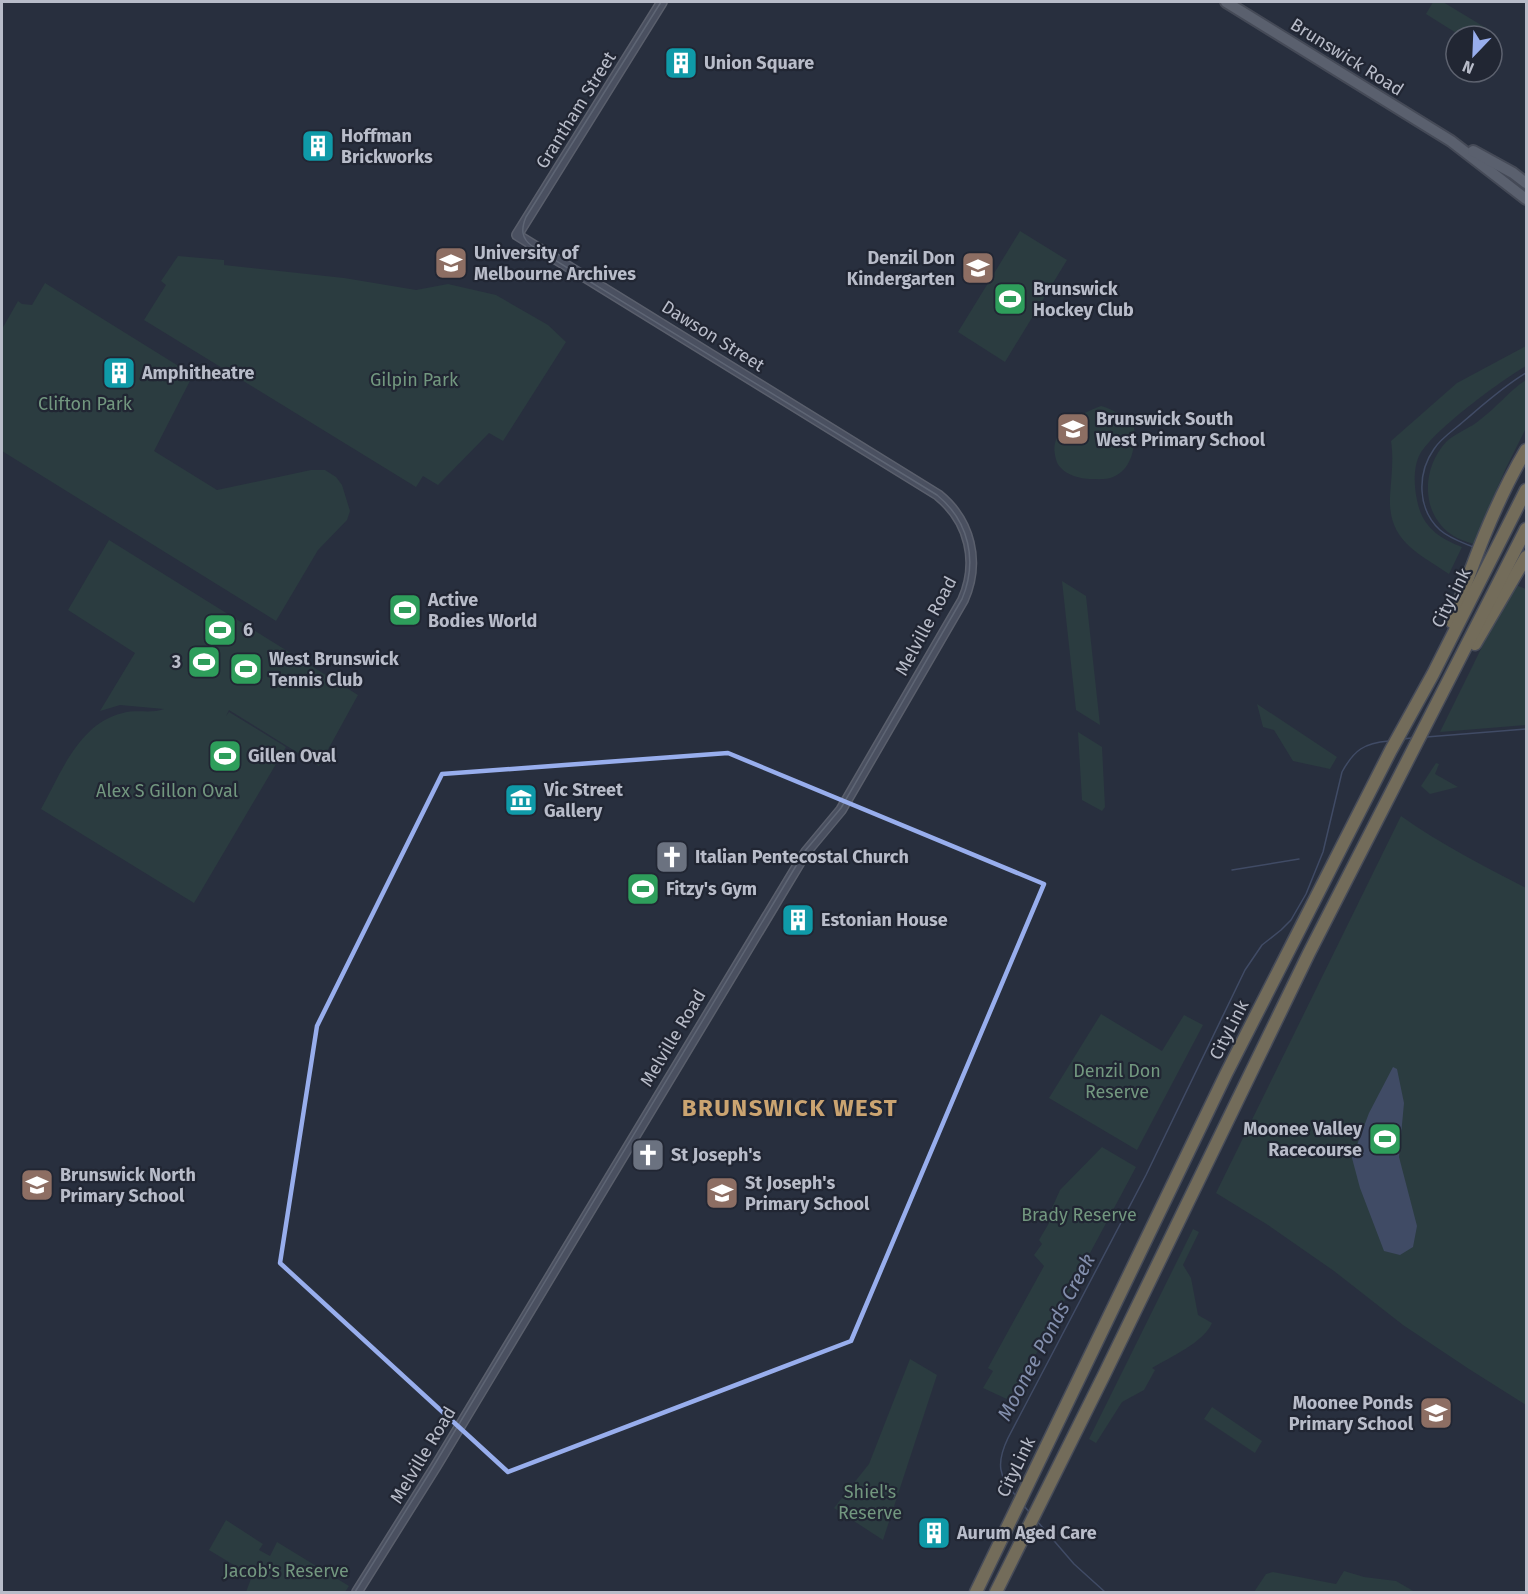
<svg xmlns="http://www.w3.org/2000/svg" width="1528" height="1594" font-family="'Fira Sans',sans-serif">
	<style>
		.green { fill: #2b3c40 }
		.water { fill: #404b65 }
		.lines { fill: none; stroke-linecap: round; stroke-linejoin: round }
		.stream { stroke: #404b65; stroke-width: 1.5 }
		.secondary-casing { stroke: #5a5f6c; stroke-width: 12 }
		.primary-casing { stroke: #454a57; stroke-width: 14 }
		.highway-casing { stroke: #474c59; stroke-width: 15 }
		.secondary { stroke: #4a5060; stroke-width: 9 }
		.primary { stroke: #5a606e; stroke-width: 10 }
		.highway { stroke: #736c5a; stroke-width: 12 }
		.tram { stroke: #5e6574; stroke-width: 1.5 }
		.marked { fill: none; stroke: #98aeed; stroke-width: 4.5; stroke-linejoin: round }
		.labels { text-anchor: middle; stroke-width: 4.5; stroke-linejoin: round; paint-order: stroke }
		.street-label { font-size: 18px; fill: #b8bcc9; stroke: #212633 }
		.poi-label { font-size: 18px; font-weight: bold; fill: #b8bcc9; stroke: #212633; text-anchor: start }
		.park-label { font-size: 18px; fill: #72977f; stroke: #212633 }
		.water-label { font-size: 20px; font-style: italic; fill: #838fad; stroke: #212633 }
		.district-label { font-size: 24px; font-weight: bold; letter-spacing: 1.5px; fill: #cba471; stroke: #212633 }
	</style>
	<rect width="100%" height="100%" fill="#282f3e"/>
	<g class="green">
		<polygon points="1433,2 1443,2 1486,28 1486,36 1461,36 1426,14"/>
		<polygon points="1020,231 1067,260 1005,362 958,332"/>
		<polygon points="178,256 224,260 224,265 344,278 416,290 448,284 496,295 548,325 566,342 503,441 489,433 438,485 423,476 416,487 144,320 166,285 161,281"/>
		<polygon points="45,283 193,375 154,451 217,490 311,470 325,470 336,477 342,485 350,511 347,520 318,550 276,621 2,451 2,329 18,301 22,304 32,305"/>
		<path d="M1526,346V366C1499,382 1436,428 1420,454C1413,467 1414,486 1417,500C1422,527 1439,538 1462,547L1449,574C1418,553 1388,541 1390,497C1391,478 1394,460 1391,441L1457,383Z"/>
		<path d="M1526,380V428L1506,468L1473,544C1465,541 1455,538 1448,532C1420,509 1423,467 1446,442C1455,433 1471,428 1481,419C1497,407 1509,391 1526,380Z"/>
		<path d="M1101,406C1115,410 1124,416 1134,425C1136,444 1133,469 1113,477C1107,480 1097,479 1090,479C1081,479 1067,475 1061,468C1057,464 1056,460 1055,455C1050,428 1080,414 1101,406Z"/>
		<path d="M109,540L358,695L319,766L229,710L226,716L229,712L286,747L194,903L41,809C61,773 79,723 123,713C137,709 151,714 164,709L120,705L100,711L135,653L68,610Z"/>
		<polygon points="1062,581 1086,596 1100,725 1076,710"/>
		<polygon points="1513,584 1526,589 1526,725 1440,732"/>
		<polygon points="1257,704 1337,757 1330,769 1293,761 1274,730 1263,727"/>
		<polygon points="1078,732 1102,747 1105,807 1102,811 1082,800"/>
		<polygon points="1436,763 1439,764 1435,774 1458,787 1430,794 1421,786"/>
		<path d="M1401,816C1440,844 1484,866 1526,888V1405L1469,1369L1403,1325L1334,1271L1268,1225L1216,1193Z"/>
		<polygon points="1101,1014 1162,1051 1184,1015 1203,1025 1137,1150 1049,1098"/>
		<polygon points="1102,1147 1136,1167 1011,1401 983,1388 993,1371 988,1368 1044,1266 1034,1255 1042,1244 1039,1240 1049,1223 1043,1219 1052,1208 1060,1190"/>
		<path d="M1193,1229L1199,1232L1183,1265L1191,1278L1198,1315L1212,1323C1203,1343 1170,1357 1152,1368L1155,1370L1144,1390L1122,1402L1096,1443L1089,1439Z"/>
		<polygon points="910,1359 937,1375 883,1540 834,1508 869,1464"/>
		<polygon points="1212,1407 1262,1441 1255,1453 1204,1419"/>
		<polygon points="226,1520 263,1544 259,1550 270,1556 277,1542 349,1586 345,1592 246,1592 252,1576 209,1550"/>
		<polygon points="1344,1571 1364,1577 1396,1581 1415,1592 1254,1592 1266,1574 1273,1572 1336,1584"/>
	</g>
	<polygon class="water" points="1393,1067 1397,1069 1404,1103 1399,1157 1417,1226 1413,1247 1400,1255 1384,1251 1360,1188 1352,1158 1369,1113"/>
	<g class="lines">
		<g class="stream">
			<path d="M1473,547C1461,542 1449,538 1440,530C1417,509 1417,473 1434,449C1441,438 1454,430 1464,421C1484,404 1504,386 1526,373"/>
			<polyline points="1426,737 1526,729"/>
			<polyline points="1402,739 1412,738"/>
			<polyline points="1232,870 1299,859"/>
			<path d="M1017,1497C998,1477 996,1463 1008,1438L1146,1175L1245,970L1262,945L1281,930L1291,920L1306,894L1323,852L1342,772C1354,750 1364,743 1389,741"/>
			<polyline points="1024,1506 1030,1513"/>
			<polyline points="1037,1521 1074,1564 1105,1592"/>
		</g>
		<defs>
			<path id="secondary" d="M357,1592L436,1466L806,852L841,810L963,600C980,562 970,521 938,495L517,235L662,2"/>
			<g id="primary">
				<polyline points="1226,2 1451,141 1526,199"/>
				<polyline points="1473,151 1513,173 1526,183"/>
			</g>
			<g id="highway">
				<path d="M1452,622C1473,563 1494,504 1526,450"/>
				<polyline points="1475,644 1526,557"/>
				<polyline points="976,1592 1226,1074 1391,750 1433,674 1526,490"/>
				<polyline points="996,1592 1104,1375 1309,953 1526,529"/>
			</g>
		</defs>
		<use href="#secondary" class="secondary-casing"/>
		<use href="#primary" class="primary-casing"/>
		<use href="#highway" class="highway-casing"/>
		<use href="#secondary" class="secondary"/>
		<use href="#primary" class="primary"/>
		<use href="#highway" class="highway"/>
		<path class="tram" d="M355,1592L430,1472L805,851L841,808L962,599C978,561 969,521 937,495L532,246C521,238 521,229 526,217L661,2"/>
	</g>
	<path class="marked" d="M728,753L1044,884L851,1341L508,1472L280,1263L317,1026L442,774Z"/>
	<defs>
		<symbol id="building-square" viewBox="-11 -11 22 22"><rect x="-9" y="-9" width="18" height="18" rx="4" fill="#0f9aa8" stroke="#212633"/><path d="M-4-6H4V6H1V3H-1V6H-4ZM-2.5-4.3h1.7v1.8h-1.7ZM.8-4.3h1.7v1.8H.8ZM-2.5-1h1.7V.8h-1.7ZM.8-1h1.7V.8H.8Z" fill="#fff"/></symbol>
		<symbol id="university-square" viewBox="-11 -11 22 22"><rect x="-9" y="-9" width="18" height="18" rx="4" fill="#8d6e63" stroke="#212633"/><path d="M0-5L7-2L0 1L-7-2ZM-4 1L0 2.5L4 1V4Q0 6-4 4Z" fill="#fff"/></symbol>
		<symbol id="school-square" viewBox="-11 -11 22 22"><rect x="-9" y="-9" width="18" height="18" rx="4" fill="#8d6e63" stroke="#212633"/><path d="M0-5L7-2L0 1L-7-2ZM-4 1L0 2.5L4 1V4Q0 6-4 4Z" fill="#fff"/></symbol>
		<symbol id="stadium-square" viewBox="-11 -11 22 22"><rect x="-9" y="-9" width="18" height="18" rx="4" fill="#2e9e5b" stroke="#212633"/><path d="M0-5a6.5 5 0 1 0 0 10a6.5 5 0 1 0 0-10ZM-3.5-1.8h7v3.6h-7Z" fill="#fff"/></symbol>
		<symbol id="museum-square" viewBox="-11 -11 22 22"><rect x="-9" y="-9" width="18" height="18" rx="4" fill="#0f9aa8" stroke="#212633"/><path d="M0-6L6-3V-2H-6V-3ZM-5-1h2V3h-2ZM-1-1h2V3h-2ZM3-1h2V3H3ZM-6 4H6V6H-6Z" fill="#fff"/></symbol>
		<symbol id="church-square" viewBox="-11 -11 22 22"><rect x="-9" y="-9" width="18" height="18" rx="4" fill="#6b7280" stroke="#212633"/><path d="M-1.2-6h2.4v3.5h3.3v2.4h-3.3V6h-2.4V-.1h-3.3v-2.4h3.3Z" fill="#fff"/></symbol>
	</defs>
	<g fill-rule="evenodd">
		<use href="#building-square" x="662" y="44" width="38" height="38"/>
		<use href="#building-square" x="299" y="127" width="38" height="38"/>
		<use href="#university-square" x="432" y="244" width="38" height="38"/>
		<use href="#school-square" x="959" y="249" width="38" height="38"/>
		<use href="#stadium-square" x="991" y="280" width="38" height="38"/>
		<use href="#building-square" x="100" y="354" width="38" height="38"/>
		<use href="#school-square" x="1054" y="410" width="38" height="38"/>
		<use href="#stadium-square" x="386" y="591" width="38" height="38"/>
		<use href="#stadium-square" x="201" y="611" width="38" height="38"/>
		<use href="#stadium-square" x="185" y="643" width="38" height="38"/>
		<use href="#stadium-square" x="227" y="650" width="38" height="38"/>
		<use href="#stadium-square" x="206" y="737" width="38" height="38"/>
		<use href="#museum-square" x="502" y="781" width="38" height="38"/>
		<use href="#church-square" x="653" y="838" width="38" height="38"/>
		<use href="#stadium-square" x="624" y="870" width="38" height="38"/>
		<use href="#building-square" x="779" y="901" width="38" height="38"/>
		<use href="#stadium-square" x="1366" y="1120" width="38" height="38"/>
		<use href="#church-square" x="629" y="1136" width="38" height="38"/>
		<use href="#school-square" x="18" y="1166" width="38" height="38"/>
		<use href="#school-square" x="703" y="1174" width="38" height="38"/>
		<use href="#school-square" x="1417" y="1394" width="38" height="38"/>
		<use href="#building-square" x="915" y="1514" width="38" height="38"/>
	</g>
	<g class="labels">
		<g class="street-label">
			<text transform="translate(1347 57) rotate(32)" y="6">Brunswick Road</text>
			<text transform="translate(576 110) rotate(-58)" y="6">Grantham Street</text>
			<text transform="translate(713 336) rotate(32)" y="6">Dawson Street</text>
			<text transform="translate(1451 598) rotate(-63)" y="6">CityLink</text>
			<text transform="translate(926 626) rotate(-62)" y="6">Melville Road</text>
			<text transform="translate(1229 1030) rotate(-63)" y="6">CityLink</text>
			<text transform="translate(673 1038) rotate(-59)" y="6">Melville Road</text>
			<text transform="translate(423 1455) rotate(-59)" y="6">Melville Road</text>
			<text transform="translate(1016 1467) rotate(-64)" y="6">CityLink</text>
		</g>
		<g class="poi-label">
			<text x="704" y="69">Union Square</text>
			<text x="341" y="142">Hoffman<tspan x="341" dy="21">Brickworks</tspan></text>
			<text x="474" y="259">University of<tspan x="474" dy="21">Melbourne Archives</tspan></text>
			<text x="955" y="264" text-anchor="end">Denzil Don<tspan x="955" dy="21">Kindergarten</tspan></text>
			<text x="1033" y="295">Brunswick<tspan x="1033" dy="21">Hockey Club</tspan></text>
			<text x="142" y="379">Amphitheatre</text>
			<text x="1096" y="425">Brunswick South<tspan x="1096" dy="21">West Primary School</tspan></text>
			<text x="428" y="606">Active<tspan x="428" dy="21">Bodies World</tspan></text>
			<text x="243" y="636">6</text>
			<text x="269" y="665">West Brunswick<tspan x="269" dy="21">Tennis Club</tspan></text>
			<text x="181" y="668" text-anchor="end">3</text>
			<text x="248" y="762">Gillen Oval</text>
			<text x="544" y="796">Vic Street<tspan x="544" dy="21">Gallery</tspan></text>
			<text x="695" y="863">Italian Pentecostal Church</text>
			<text x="666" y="895">Fitzy's Gym</text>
			<text x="821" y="926">Estonian House</text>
			<text x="1362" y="1135" text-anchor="end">Moonee Valley<tspan x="1362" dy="21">Racecourse</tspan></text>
			<text x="671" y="1161">St Joseph's</text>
			<text x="60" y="1181">Brunswick North<tspan x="60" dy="21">Primary School</tspan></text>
			<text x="745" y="1189">St Joseph's<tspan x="745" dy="21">Primary School</tspan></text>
			<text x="1413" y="1409" text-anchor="end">Moonee Ponds<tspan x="1413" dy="21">Primary School</tspan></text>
			<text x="957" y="1539">Aurum Aged Care</text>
		</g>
		<g class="park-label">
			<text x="414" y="386">Gilpin Park</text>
			<text x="85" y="410">Clifton Park</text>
			<text x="167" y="797">Alex S Gillon Oval</text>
			<text x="1117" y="1077">Denzil Don<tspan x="1117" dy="21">Reserve</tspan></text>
			<text x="1079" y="1221">Brady Reserve</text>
			<text x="870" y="1498">Shiel's<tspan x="870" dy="21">Reserve</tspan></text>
			<text x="286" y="1577">Jacob's Reserve</text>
		</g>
		<g class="water-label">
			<text transform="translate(1046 1337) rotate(-62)" y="7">Moonee Ponds Creek</text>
		</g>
		<g class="district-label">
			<text x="790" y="1116">BRUNSWICK WEST</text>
		</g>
	</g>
	<rect width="1528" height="1594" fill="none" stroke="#b8bcc9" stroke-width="6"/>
	<g transform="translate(1474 54) rotate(203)"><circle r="28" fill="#212633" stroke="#5d626f" stroke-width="1.5"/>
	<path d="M0-4.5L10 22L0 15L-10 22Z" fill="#98aeed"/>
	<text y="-9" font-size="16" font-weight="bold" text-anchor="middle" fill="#b8bcc9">N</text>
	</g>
</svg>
